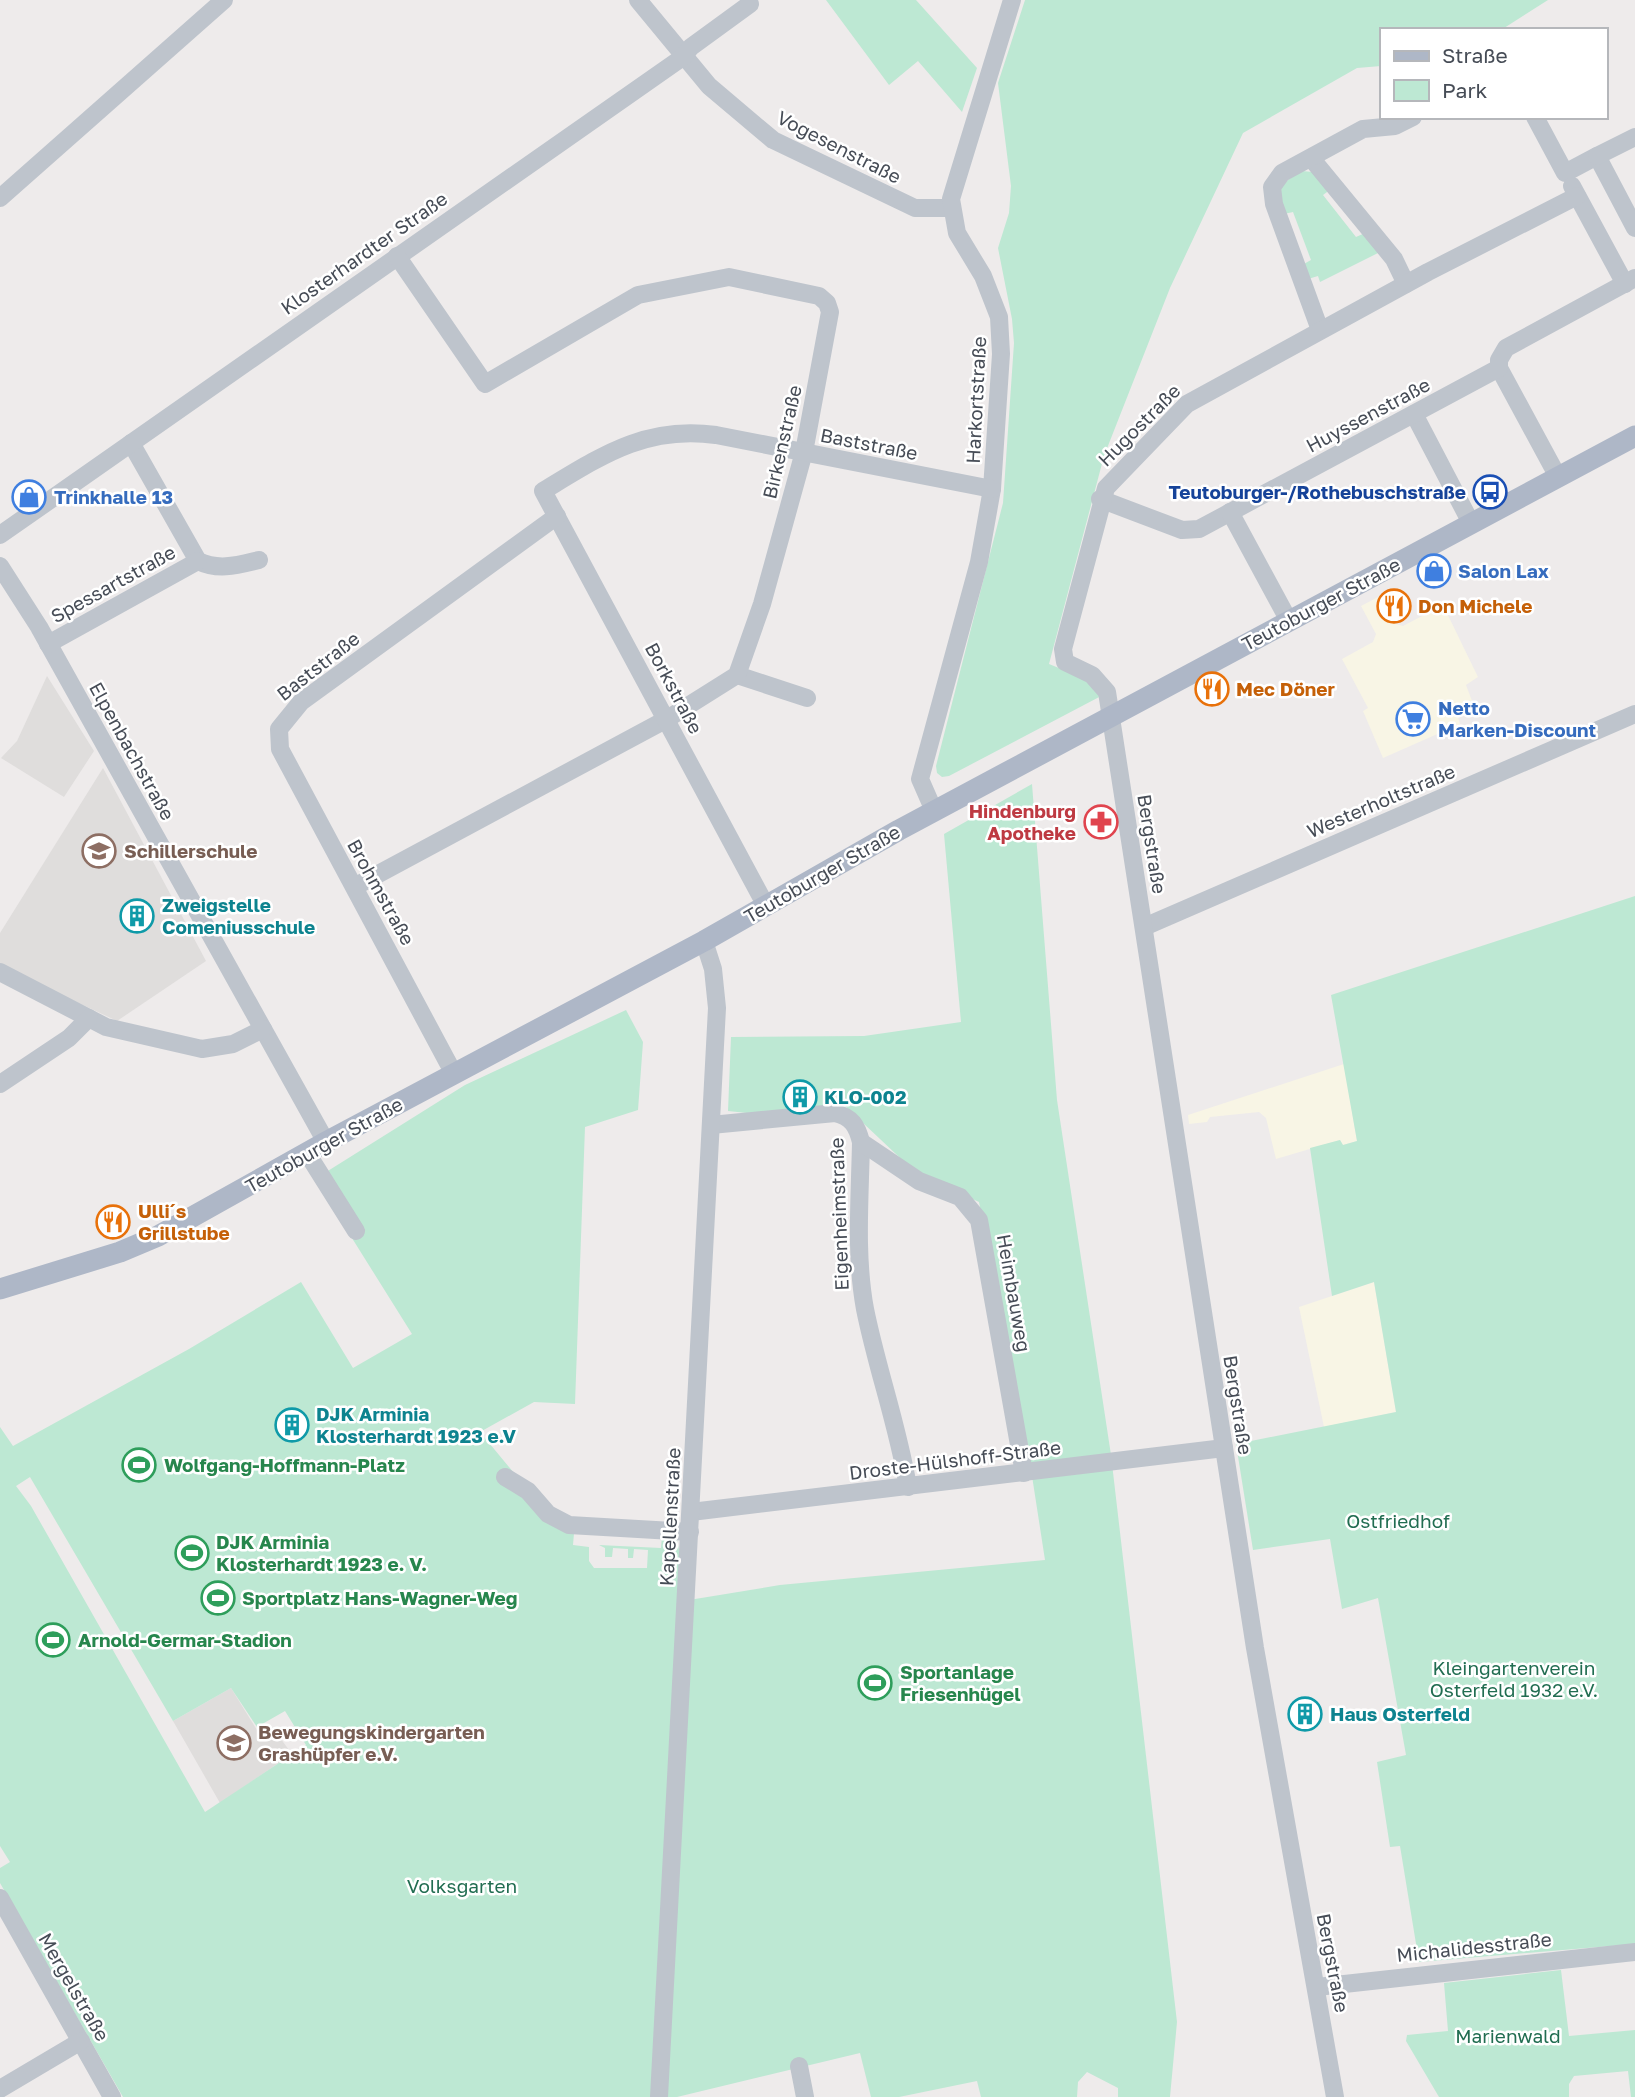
<svg xmlns="http://www.w3.org/2000/svg" width="1635" height="2097" font-family="'Golos Text',sans-serif">
	<style>
		.commercial { fill: #f8f5e5 }
		.education { fill: #dfdddc }
		.green { fill: #bde8d3; fill-rule: evenodd }
		.lines { fill: none; stroke-linecap: round; stroke-linejoin: round }
		.minor { stroke: #bec4cc; stroke-width: 18 }
		.major { stroke: #aeb7c7; stroke-width: 21 }
		.labels { text-anchor: middle; stroke-width: 5; stroke-linejoin: round; paint-order: stroke }
		.street-label { font-size: 19px; fill: #464c56; stroke: #fff }
		.transit-label { font-size: 19px; font-weight: bold; fill: #164399; stroke: #fff; text-anchor: end }
		.shop-label { font-size: 19px; font-weight: bold; fill: #366cbe; stroke: #fff; text-anchor: start }
		.food-label { font-size: 19px; font-weight: bold; fill: #c56008; stroke: #fff; text-anchor: start }
		.health-label { font-size: 19px; font-weight: bold; fill: #be3a42; stroke: #fff; text-anchor: end }
		.education-label { font-size: 19px; font-weight: bold; fill: #785e54; stroke: #fff; text-anchor: start }
		.culture-label { font-size: 19px; font-weight: bold; fill: #0d838f; stroke: #fff; text-anchor: start }
		.leisure-label { font-size: 19px; font-weight: bold; fill: #27864d; stroke: #fff; text-anchor: start }
		.park-label { font-size: 19px; fill: #216d51; stroke: #fff }
	</style>
	<rect width="100%" height="100%" fill="#eeebeb"/>
	<g class="commercial">
		<polygon points="1380,596 1396,624 1403,626 1443,605 1478,677 1466,685 1474,706 1457,714 1460,724 1383,758 1363,711 1368,708 1342,659 1373,642 1376,634 1361,606"/>
		<polygon points="1344,1064 1357,1141 1343,1145 1340,1140 1276,1159 1266,1118 1259,1112 1210,1117 1207,1122 1189,1124 1188,1115"/>
		<polygon points="1374,1282 1396,1412 1324,1427 1299,1307"/>
	</g>
	<g class="education">
		<polygon points="47,676 94,751 64,797 1,758 17,741"/>
		<polygon points="103,768 206,961 117,1021 0,966 0,933"/>
		<polygon points="231,1688 257,1730 264,1732 272,1727 292,1754 220,1803 173,1721"/>
	</g>
	<g class="green">
		<polygon points="826,0 916,0 977,68 962,112 918,61 889,85"/>
		<polygon points="1025,0 1548,0 1501,30 1381,30 1381,66 1357,68 1243,133 1170,288 1104,456 1049,664 1081,677 1103,695 949,776 942,777 937,773 936,766 1003,503 1014,343 1012,319 998,248 1009,213 1011,186 998,83"/>
		<path d="M1302,171L1313,172L1331,189L1323,195L1356,237L1365,233L1380,252L1320,282L1318,276L1308,279L1302,265L1311,260L1293,212L1284,214C1278,186 1277,186 1302,171Z"/>
		<path d="M1032,784L1057,1100L1111,1455L1177,2022L1170,2097H1118V2088L1087,2072L1078,2082L1077,2097H981L977,2081L899,2097H871L860,2053L677,2097H123L0,1883V1868L10,1862L0,1846V1427L13,1446L189,1349L301,1282L353,1368L412,1334L315,1179L465,1085L626,1010L643,1042L638,1110L585,1127L575,1404L534,1402L480,1432L528,1490L569,1521H575L573,1545L589,1547V1561L594,1568H647L648,1550L634,1549L633,1558H628V1549L613,1548L612,1557H605V1548L599,1545L661,1548L662,1536L677,1540L689,1600L780,1585L1045,1560L1030,1463L979,1202L915,1172L845,1106L747,1113L728,1111L731,1037L864,1036L961,1022L944,834ZM30,1477L173,1721L231,1688L257,1727L285,1711L306,1745L205,1812L31,1506L16,1486Z"/>
		<polygon points="1635,896 1635,1944 1419,1962 1400,1846 1390,1847 1377,1762 1406,1755 1378,1598 1342,1609 1330,1539 1253,1550 1236,1444 1396,1412 1374,1282 1332,1296 1310,1148 1340,1140 1343,1145 1357,1141 1331,995"/>
		<polygon points="1561,1970 1569,2036 1635,2030 1635,2097 1631,2097 1628,2071 1574,2076 1569,2084 1569,2097 1439,2097 1406,2041 1407,2035 1448,2031 1444,1983"/>
	</g>
	<g class="lines">
		<g class="minor">
			<polyline points="638,0 709,86 773,140 915,208 952,208"/>
			<polyline points="1535,117 1565,173 1597,156 1635,228"/>
			<polyline points="1597,156 1635,137"/>
			<polyline points="1311,158 1394,259 1406,284"/>
			<polyline points="1572,186 1625,284"/>
			<polyline points="0,198 224,0"/>
			<polyline points="1320,330 1274,204 1272,187 1282,173 1363,129 1395,126 1413,117"/>
			<polyline points="1499,368 1558,477"/>
			<polyline points="1414,414 1471,523"/>
			<path d="M131,443L198,561C219,571 238,565 259,560"/>
			<polyline points="1100,499 1182,530 1199,529 1499,368 1499,360 1506,348 1635,278"/>
			<polyline points="1230,512 1289,621"/>
			<polyline points="0,535 683,57 691,47 750,4"/>
			<polyline points="0,566 39,627 326,1142"/>
			<polyline points="48,644 198,561"/>
			<polyline points="737,675 807,698"/>
			<polyline points="934,811 920,779 979,562 992,489 1001,354 999,317 983,276 957,233 951,199 1012,0"/>
			<polyline points="356,886 667,719 737,675 762,604 804,452 830,312 827,303 819,296 729,277 638,295 485,384 397,256"/>
			<path d="M766,906L543,491C601,456 646,425 716,435L992,489"/>
			<polyline points="1144,927 1635,714"/>
			<polyline points="0,972 106,1027 202,1049 233,1044 263,1029"/>
			<polyline points="454,1074 280,749 279,729 301,702 557,516"/>
			<polyline points="0,1084 69,1038 89,1018"/>
			<path d="M711,1125L835,1113C852,1117 857,1126 861,1142C860,1197 855,1255 865,1309C877,1369 898,1426 908,1487"/>
			<polyline points="861,1142 919,1181 960,1197 979,1220 1024,1473"/>
			<polyline points="307,1153 356,1231"/>
			<polyline points="505,1477 528,1491 548,1514 569,1525 690,1532"/>
			<polyline points="691,1512 1224,1448"/>
			<polyline points="0,1898 112,2097"/>
			<polyline points="1317,1987 1635,1952"/>
			<polyline points="799,2066 805,2097"/>
			<polyline points="0,2089 81,2041"/>
			<polyline points="659,2097 717,1008 713,969 704,941"/>
			<polyline points="1335,2097 1255,1648 1107,692 1092,675 1065,662 1063,649 1106,488 1187,404 1428,272 1577,196"/>
		</g>
		<polyline class="major" points="0,1289 120,1252 158,1236 326,1142 704,941 899,830 1635,436"/>
	</g>
	<defs>
		<symbol id="bus-ring" viewBox="-11 -11 22 22"><circle r="9.5" fill="#fff" stroke="#1a4fb4" stroke-width="1.5"/><path d="M-5-6H5V4H4V6H2V4H-2V6H-4V4H-5ZM-3.5-4V0h7V-4ZM-3.5 1.2v1.5H-2V1.2ZM2 1.2v1.5H3.5V1.2Z" fill="#1a4fb4"/></symbol>
		<symbol id="shop-ring" viewBox="-11 -11 22 22"><circle r="9.5" fill="#fff" stroke="#3f7fe0" stroke-width="1.5"/><path d="M-5-2.5h2.3a2.7 3.5 0 0 1 5.4 0H5L5.5 6h-11ZM-1.5-2.5h3a1.5 2.3 0 0 0-3 0Z" fill="#3f7fe0"/></symbol>
		<symbol id="restaurant-ring" viewBox="-11 -11 22 22"><circle r="9.5" fill="#fff" stroke="#e8710a" stroke-width="1.5"/><path d="M-5-6h1v4h1v-4h1v4h1v-4h1v5L-1.5 .5V6h-2V.5L-5-1ZM5-6V6H3V1.5H1.5Q1.5-4 5-6Z" fill="#e8710a"/></symbol>
		<symbol id="supermarket-ring" viewBox="-11 -11 22 22"><circle r="9.5" fill="#fff" stroke="#3f7fe0" stroke-width="1.5"/><path d="M-6-5.5h2.5l.6 2H6L4.5 2H-2.5L-4.4-4H-6ZM-1.5 3.2a1.3 1.3 0 1 0 .1 0ZM3 3.2a1.3 1.3 0 1 0 .1 0Z" fill="#3f7fe0"/></symbol>
		<symbol id="pharmacy-ring" viewBox="-11 -11 22 22"><circle r="9.5" fill="#fff" stroke="#e0444e" stroke-width="1.5"/><path d="M-2-6h4v4h4v4h-4v4h-4v-4h-4v-4h4Z" fill="#e0444e"/></symbol>
		<symbol id="school-ring" viewBox="-11 -11 22 22"><circle r="9.5" fill="#fff" stroke="#8d6e63" stroke-width="1.5"/><path d="M0-5L7-2L0 1L-7-2ZM-4 1L0 2.5L4 1V4Q0 6-4 4Z" fill="#8d6e63"/></symbol>
		<symbol id="building-ring" viewBox="-11 -11 22 22"><circle r="9.5" fill="#fff" stroke="#0f9aa8" stroke-width="1.5"/><path d="M-4-6H4V6H1V3H-1V6H-4ZM-2.5-4.3h1.7v1.8h-1.7ZM.8-4.3h1.7v1.8H.8ZM-2.5-1h1.7V.8h-1.7ZM.8-1h1.7V.8H.8Z" fill="#0f9aa8"/></symbol>
		<symbol id="stadium-ring" viewBox="-11 -11 22 22"><circle r="9.5" fill="#fff" stroke="#2e9e5b" stroke-width="1.5"/><path d="M0-5a6.5 5 0 1 0 0 10a6.5 5 0 1 0 0-10ZM-3.5-1.8h7v3.6h-7Z" fill="#2e9e5b"/></symbol>
	</defs>
	<g fill-rule="evenodd">
		<use href="#bus-ring" x="1471" y="473" width="38" height="38"/>
		<use href="#shop-ring" x="10" y="478" width="38" height="38"/>
		<use href="#shop-ring" x="1415" y="552" width="38" height="38"/>
		<use href="#restaurant-ring" x="1375" y="587" width="38" height="38"/>
		<use href="#restaurant-ring" x="1193" y="670" width="38" height="38"/>
		<use href="#supermarket-ring" x="1394" y="700" width="38" height="38"/>
		<use href="#pharmacy-ring" x="1082" y="803" width="38" height="38"/>
		<use href="#school-ring" x="80" y="832" width="38" height="38"/>
		<use href="#building-ring" x="118" y="897" width="38" height="38"/>
		<use href="#building-ring" x="781" y="1078" width="38" height="38"/>
		<use href="#restaurant-ring" x="94" y="1203" width="38" height="38"/>
		<use href="#building-ring" x="273" y="1406" width="38" height="38"/>
		<use href="#stadium-ring" x="120" y="1446" width="38" height="38"/>
		<use href="#stadium-ring" x="173" y="1534" width="38" height="38"/>
		<use href="#stadium-ring" x="199" y="1579" width="38" height="38"/>
		<use href="#stadium-ring" x="34" y="1621" width="38" height="38"/>
		<use href="#stadium-ring" x="856" y="1664" width="38" height="38"/>
		<use href="#building-ring" x="1286" y="1695" width="38" height="38"/>
		<use href="#school-ring" x="215" y="1724" width="38" height="38"/>
	</g>
	<g class="labels">
		<g class="street-label">
			<text transform="translate(839 147) rotate(27)" y="7">Vogesenstraße</text>
			<text transform="translate(364 253) rotate(-35)" y="7">Klosterhardter Straße</text>
			<text transform="translate(976 400) rotate(-87)" y="7">Harkortstraße</text>
			<text transform="translate(1368 415) rotate(-28)" y="7">Huyssenstraße</text>
			<text transform="translate(1139 425) rotate(-45)" y="7">Hugostraße</text>
			<text transform="translate(782 442) rotate(-77)" y="7">Birkenstraße</text>
			<text transform="translate(869 444) rotate(11)" y="7">Baststraße</text>
			<text transform="translate(113 584) rotate(-29)" y="7">Spessartstraße</text>
			<text transform="translate(1321 604) rotate(-28)" y="7">Teutoburger Straße</text>
			<text transform="translate(318 666) rotate(-38)" y="7">Baststraße</text>
			<text transform="translate(674 688) rotate(62)" y="7">Borkstraße</text>
			<text transform="translate(132 751) rotate(61)" y="7">Elpenbachstraße</text>
			<text transform="translate(1381 801) rotate(-23)" y="7">Westerholtstraße</text>
			<text transform="translate(1152 844) rotate(81)" y="7">Bergstraße</text>
			<text transform="translate(822 874) rotate(-30)" y="7">Teutoburger Straße</text>
			<text transform="translate(381 892) rotate(61)" y="7">Brohmstraße</text>
			<text transform="translate(324 1145) rotate(-29)" y="7">Teutoburger Straße</text>
			<text transform="translate(839 1214) rotate(-92)" y="7">Eigenheimstraße</text>
			<text transform="translate(1014 1293) rotate(80)" y="7">Heimbauweg</text>
			<text transform="translate(1238 1405) rotate(81)" y="7">Bergstraße</text>
			<text transform="translate(955 1460) rotate(-7)" y="7">Droste-Hülshoff-Straße</text>
			<text transform="translate(670 1517) rotate(-87)" y="7">Kapellenstraße</text>
			<text transform="translate(1474 1947) rotate(-6)" y="7">Michalidesstraße</text>
			<text transform="translate(1333 1963) rotate(79)" y="7">Bergstraße</text>
			<text transform="translate(74 1987) rotate(60)" y="7">Mergelstraße</text>
		</g>
		<g class="transit-label">
			<text x="1466" y="499">Teutoburger-/Rothebuschstraße</text>
		</g>
		<g class="shop-label">
			<text x="54" y="504">Trinkhalle 13</text>
			<text x="1458" y="578">Salon Lax</text>
			<text x="1438" y="715">Netto<tspan x="1438" dy="22">Marken-Discount</tspan></text>
		</g>
		<g class="food-label">
			<text x="1418" y="613">Don Michele</text>
			<text x="1236" y="696">Mec Döner</text>
			<text x="138" y="1218">Ulli´s<tspan x="138" dy="22">Grillstube</tspan></text>
		</g>
		<g class="health-label">
			<text x="1076" y="818">Hindenburg<tspan x="1076" dy="22">Apotheke</tspan></text>
		</g>
		<g class="education-label">
			<text x="124" y="858">Schillerschule</text>
			<text x="258" y="1739">Bewegungskindergarten<tspan x="258" dy="22">Grashüpfer e.V.</tspan></text>
		</g>
		<g class="culture-label">
			<text x="162" y="912">Zweigstelle<tspan x="162" dy="22">Comeniusschule</tspan></text>
			<text x="824" y="1104">KLO-002</text>
			<text x="316" y="1421">DJK Arminia<tspan x="316" dy="22">Klosterhardt 1923 e.V</tspan></text>
			<text x="1330" y="1721">Haus Osterfeld</text>
		</g>
		<g class="leisure-label">
			<text x="164" y="1472">Wolfgang-Hoffmann-Platz</text>
			<text x="216" y="1549">DJK Arminia<tspan x="216" dy="22">Klosterhardt 1923 e. V.</tspan></text>
			<text x="242" y="1605">Sportplatz Hans-Wagner-Weg</text>
			<text x="78" y="1647">Arnold-Germar-Stadion</text>
			<text x="900" y="1679">Sportanlage<tspan x="900" dy="22">Friesenhügel</tspan></text>
		</g>
		<g class="park-label">
			<text x="1398" y="1528">Ostfriedhof</text>
			<text x="1514" y="1675">Kleingartenverein<tspan x="1514" dy="22">Osterfeld 1932 e.V.</tspan></text>
			<text x="462" y="1893">Volksgarten</text>
			<text x="1508" y="2043">Marienwald</text>
		</g>
	</g>
	<rect x="1380" y="28" width="228" height="91" fill="#ffffff" stroke="#b5b7bb" stroke-width="2"/>
	<rect x="1394" y="51" width="35" height="10" fill="#aeb7c7" stroke="#b5b7bb" stroke-width="2"/>
	<text x="1442" y="63" font-size="21" fill="#464c56">Straße</text>
	<rect x="1394" y="80" width="35" height="21" fill="#bde8d3" stroke="#b5b7bb" stroke-width="2"/>
	<text x="1442" y="98" font-size="21" fill="#464c56">Park</text>
</svg>
